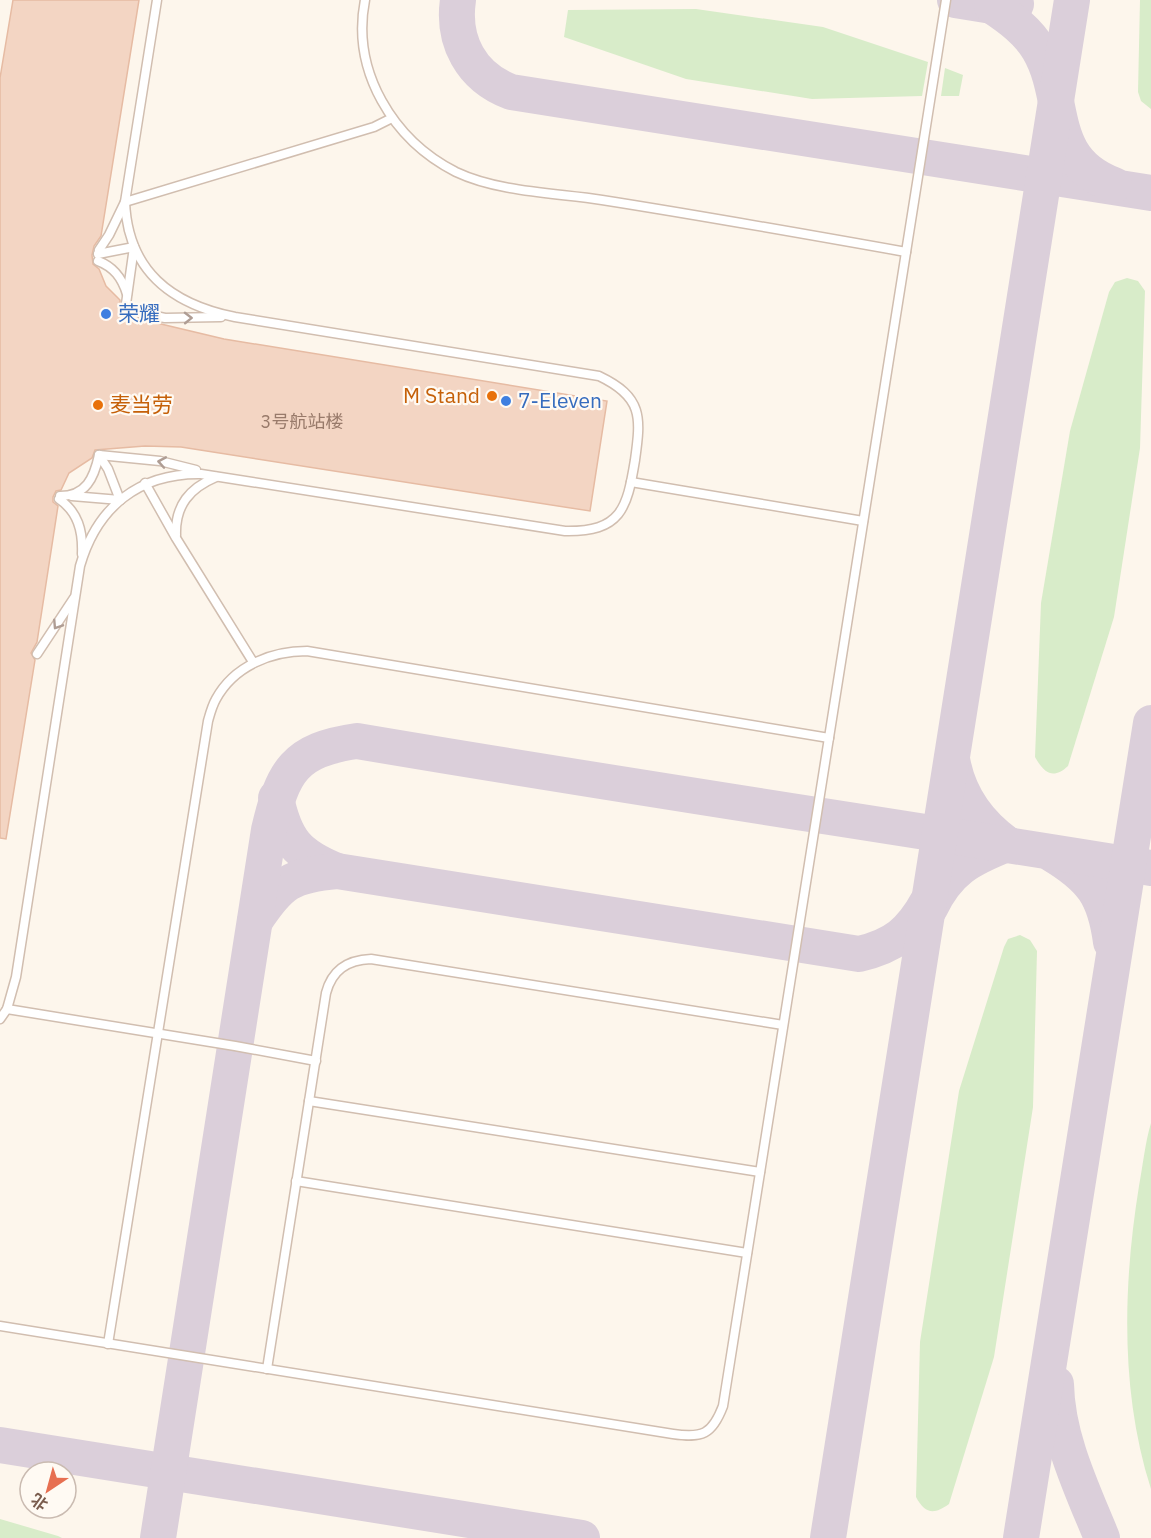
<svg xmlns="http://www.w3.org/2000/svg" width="1151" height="1538" font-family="'IBM Plex Sans','Noto Sans SC',sans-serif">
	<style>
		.green { fill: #d8ecc9 }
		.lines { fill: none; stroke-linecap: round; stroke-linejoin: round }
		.taxiway { stroke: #dbcfda; stroke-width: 36 }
		.building { fill: #f3d5c3; stroke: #e6bba3; stroke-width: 1.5 }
		.lane-casing { stroke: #d1beb0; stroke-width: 11 }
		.lane { stroke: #fff; stroke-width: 8 }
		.oneway { stroke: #af9d94 }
		.shop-dot { fill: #3f7fe0; stroke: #fffaf3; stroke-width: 2 }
		.food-dot { fill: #e8710a; stroke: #fffaf3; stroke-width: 2 }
		.labels { text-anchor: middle; stroke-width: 4.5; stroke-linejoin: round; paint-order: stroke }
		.number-label { font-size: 18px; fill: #987a6a }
		.shop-label { font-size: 21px; fill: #366cbe; stroke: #fffaf3; text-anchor: start }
		.food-label { font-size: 21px; fill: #c56008; stroke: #fffaf3; text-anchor: end }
	</style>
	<rect width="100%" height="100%" fill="#fdf6ec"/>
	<g class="green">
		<polygon points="1140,0 1151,0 1151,109 1141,101 1138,92"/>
		<polygon points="696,9 823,27 928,62 922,96 812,99 686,79 564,37 568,10"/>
		<polygon points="945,68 963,75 959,96 941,96"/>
		<path d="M1127,278L1138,281L1145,291L1140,448L1114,617L1068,766C1053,780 1044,773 1035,757L1041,603L1070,431L1109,292L1115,282Z"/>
		<path d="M1020,935L1030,940L1037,951L1033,1107L994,1357L949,1504C934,1515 925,1514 916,1497L920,1342L959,1091L1004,947L1008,939Z"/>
		<path d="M1151,1123V1489C1120,1392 1123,1285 1139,1186C1143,1165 1145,1143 1151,1123Z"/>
		<polygon points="0,1519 58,1536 62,1538 0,1538"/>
	</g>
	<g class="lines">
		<g class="taxiway">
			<path d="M458,0C452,41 471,77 511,92L1151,193"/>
			<polyline points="955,0 992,6 1016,4"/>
			<path d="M992,6C1010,18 1028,31 1039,50C1068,100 1045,159 1114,185"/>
			<path d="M952,759C958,795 978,823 1007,844"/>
			<path d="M276,798C285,840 297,855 337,871"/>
			<path d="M1052,854C1092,878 1105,896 1111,942"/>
			<path d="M930,908C948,870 969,859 1007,844"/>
			<path d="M255,921C280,883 291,875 337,871L859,954C894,946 911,932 928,901"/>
			<path d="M1056,1384C1057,1438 1082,1489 1102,1538"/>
			<polyline points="0,1445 582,1538"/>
			<path d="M158,1538L269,830C283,771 294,750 357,741C622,786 887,825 1151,868"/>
			<polyline points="828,1538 1072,0"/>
			<polyline points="1021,1538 1151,723"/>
		</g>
	</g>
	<polygon class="building" points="13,0 139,0 101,236 94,246 92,255 93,264 99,269 106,286 120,300 120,306 123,309 128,310 131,307 136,310 135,316 140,319 224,339 607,401 590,511 181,447 145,446 95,450 92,458 69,473 61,490 56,491 53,497 53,502 58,506 37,642 31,653 35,660 6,839 0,838 0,78"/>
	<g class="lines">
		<defs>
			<g id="lane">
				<path d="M365,0C351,71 393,140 456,172C498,192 556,193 602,200C704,216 805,234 906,252"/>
				<polyline points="99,250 109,235 125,202 374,127 392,118"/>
				<polyline points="98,254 134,247"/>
				<path d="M98,261C114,267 122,278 127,294"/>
				<polyline points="126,304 134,247"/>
				<polyline points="141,313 165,318 221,317"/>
				<polyline points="99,455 160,461 196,470"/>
				<polyline points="99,455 108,469 120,500"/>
				<polyline points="631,482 863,521"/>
				<polyline points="145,483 176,538 253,662"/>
				<path d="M60,496C86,496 94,478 99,455"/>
				<polyline points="72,496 120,500"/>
				<path d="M59,499C78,512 83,531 82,554"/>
				<path d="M176,535C175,505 190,488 216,477"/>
				<polyline points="37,654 74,598"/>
				<polyline points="7,1009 235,1046 316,1061"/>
				<path d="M0,1019L7,1009L16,977L80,566C97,507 139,473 201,474L565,531C621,532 627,509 635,460C641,417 643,397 599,376L235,317C171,304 128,271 125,202L157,0"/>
				<polyline points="309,1101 760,1172"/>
				<polyline points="296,1181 747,1253"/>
				<path d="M0,1326L673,1434C702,1438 712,1435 723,1406L946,0"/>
				<path d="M108,1344L208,721C210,714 212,706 216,699C234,666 271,651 307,651L829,738"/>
				<path d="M267,1369L326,993C332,970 347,960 371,959L783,1025"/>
			</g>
		</defs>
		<use href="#lane" class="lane-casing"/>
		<use href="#lane" class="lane"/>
	</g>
	<defs><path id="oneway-chevron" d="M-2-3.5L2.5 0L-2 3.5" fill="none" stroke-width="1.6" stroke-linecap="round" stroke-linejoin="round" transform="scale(1.5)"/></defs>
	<g class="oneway">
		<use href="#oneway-chevron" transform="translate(188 318) rotate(-1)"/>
		<use href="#oneway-chevron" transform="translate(162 462) rotate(-170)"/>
		<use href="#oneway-chevron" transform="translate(57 625) rotate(123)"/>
	</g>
	<g class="shop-dot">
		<circle cx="106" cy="314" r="6"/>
		<circle cx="506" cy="401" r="6"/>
	</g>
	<g class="food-dot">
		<circle cx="492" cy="396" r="6"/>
		<circle cx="98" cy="405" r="6"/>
	</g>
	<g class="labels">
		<g class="number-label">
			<text x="302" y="428">3号航站楼</text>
		</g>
		<g class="shop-label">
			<text x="118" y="321">荣耀</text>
			<text x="518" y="408">7-Eleven</text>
		</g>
		<g class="food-label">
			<text x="480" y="403">M Stand</text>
			<text x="110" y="412" text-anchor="start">麦当劳</text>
		</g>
	</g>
	<g transform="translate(48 1490) rotate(216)"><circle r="28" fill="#fffaf3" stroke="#cabbb1" stroke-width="1.5"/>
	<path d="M0-4.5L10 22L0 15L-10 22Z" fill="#e76f51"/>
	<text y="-9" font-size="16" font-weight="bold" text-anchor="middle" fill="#7a5c4d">北</text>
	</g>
</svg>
